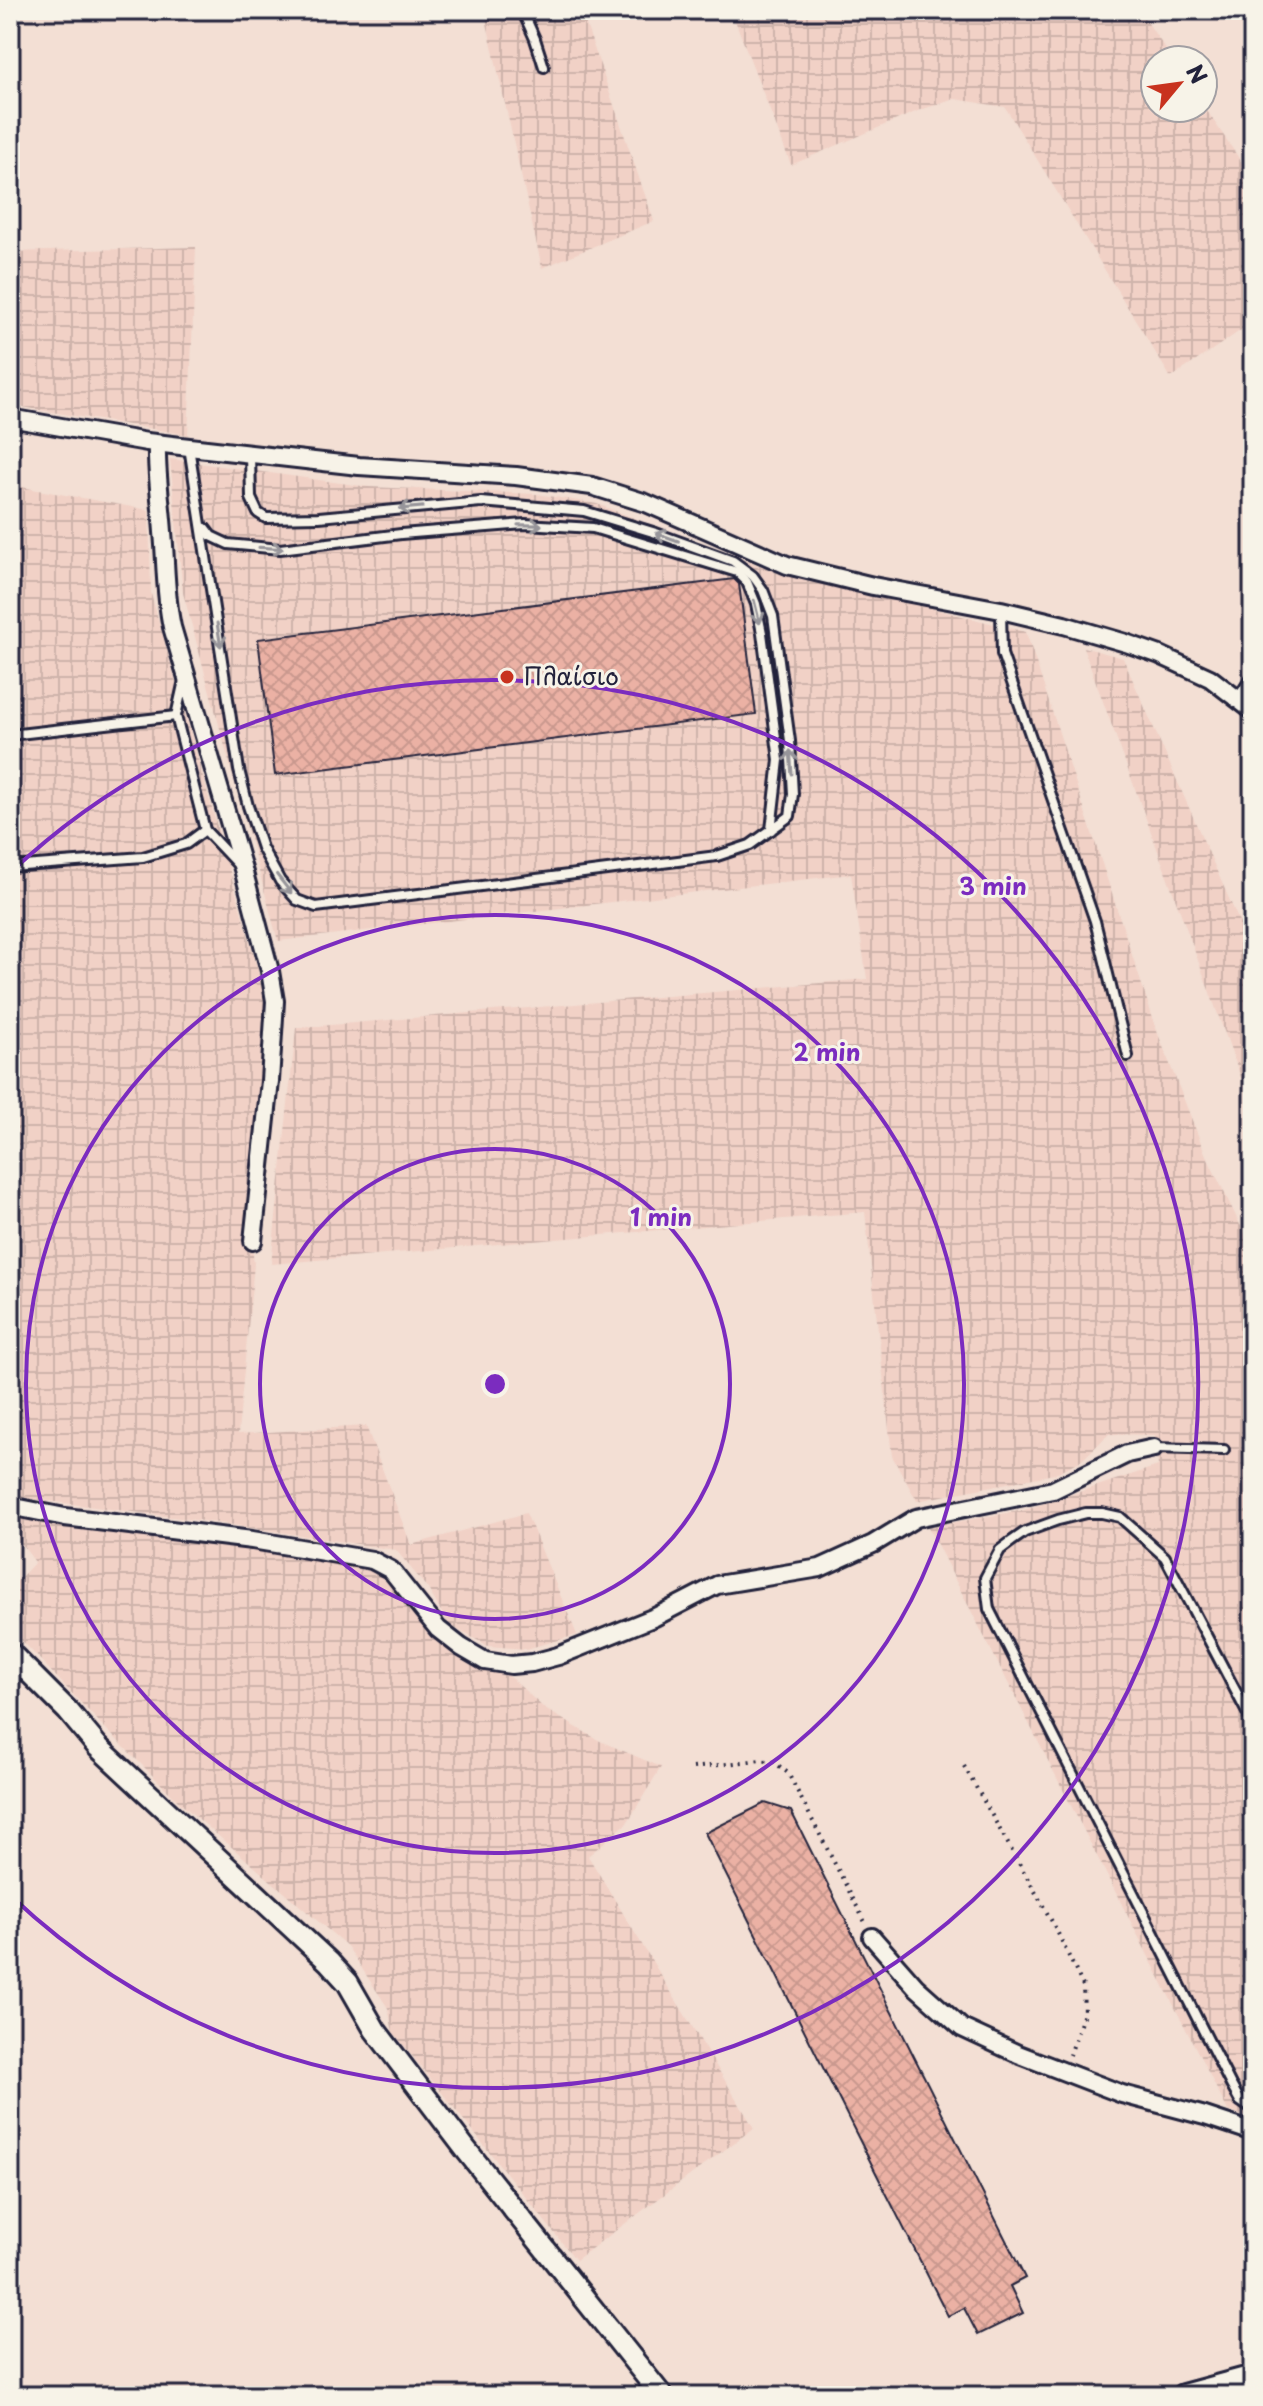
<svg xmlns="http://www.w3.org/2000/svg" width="1263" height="2406" font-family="'Playpen Sans',sans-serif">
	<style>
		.industrial { fill: url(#industrial-grid) }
		.building { fill: url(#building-cross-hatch); stroke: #22223b; stroke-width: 2 }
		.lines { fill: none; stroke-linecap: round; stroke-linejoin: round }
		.service-casing { stroke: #22223b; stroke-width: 14 }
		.minor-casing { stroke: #22223b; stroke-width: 22 }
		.tertiary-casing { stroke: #22223b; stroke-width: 26 }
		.secondary-casing { stroke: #22223b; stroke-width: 28 }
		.path { stroke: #22223b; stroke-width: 4; stroke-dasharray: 2 6; stroke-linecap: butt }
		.service { stroke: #f7f3e8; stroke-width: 8 }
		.minor { stroke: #f7f3e8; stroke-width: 16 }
		.tertiary { stroke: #f7f3e8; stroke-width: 20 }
		.secondary { stroke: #f7f3e8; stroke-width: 22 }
		.oneway { stroke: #97959a }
		.ring { fill: none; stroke: #7b2cbf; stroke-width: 4 }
		.poi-dot { fill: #c8321e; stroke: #f7f3e8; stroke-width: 3 }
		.labels { text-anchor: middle; stroke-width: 6; stroke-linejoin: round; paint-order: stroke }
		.poi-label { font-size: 24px; fill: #22223b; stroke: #f7f3e8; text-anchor: start }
		.centre { fill: #7b2cbf; stroke: #f7f3e8; stroke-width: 4 }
		.ring-label { font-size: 24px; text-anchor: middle; font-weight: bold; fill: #7b2cbf; stroke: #f7f3e8; stroke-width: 6; stroke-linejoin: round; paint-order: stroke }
	</style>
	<defs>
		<pattern id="industrial-grid" width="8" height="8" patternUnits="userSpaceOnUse" patternTransform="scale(2)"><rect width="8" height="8" fill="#f1d1c6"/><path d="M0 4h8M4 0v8" fill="none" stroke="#ceb3ab"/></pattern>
		<pattern id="building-cross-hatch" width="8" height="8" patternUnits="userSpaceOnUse" patternTransform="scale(2)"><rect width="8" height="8" fill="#ebb1a4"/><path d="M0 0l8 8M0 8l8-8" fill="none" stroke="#c9988e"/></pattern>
	</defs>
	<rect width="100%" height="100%" fill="#f3dfd4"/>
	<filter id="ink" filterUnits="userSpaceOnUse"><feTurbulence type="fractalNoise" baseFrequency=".0125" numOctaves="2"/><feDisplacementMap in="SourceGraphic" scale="16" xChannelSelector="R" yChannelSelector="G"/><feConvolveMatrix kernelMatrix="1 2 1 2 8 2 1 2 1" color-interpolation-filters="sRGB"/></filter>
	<g filter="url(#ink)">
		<g class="industrial">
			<polygon points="484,10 581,10 654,221 542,268"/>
			<polygon points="731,10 1139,10 1173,60 1155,60 1155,108 1203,108 1203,105 1253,179 1253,322 1171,378 1005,107 955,99 920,110 791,165"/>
			<polygon points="196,247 188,435 10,405 10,252"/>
			<polygon points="170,459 369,487 537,494 597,504 758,565 1026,632 1158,1034 1205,1153 1253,1251 1253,2119 1228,2111 928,1527 1024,1510 1158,1466 1155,1435 1109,1434 1082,1460 1054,1474 917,1501 892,1456 865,1212 271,1264 296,1028 867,979 851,874 278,941 183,593"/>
			<polygon points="10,485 149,510 151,594 270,1012 250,1226 254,1264 238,1434 366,1426 411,1545 526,1513 577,1635 526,1649 488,1646 449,1625 428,1589 396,1550 233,1525 10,1496"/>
			<polygon points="1083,647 1123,658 1253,953 1253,1110"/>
			<polygon points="14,1503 309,1542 388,1557 409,1576 442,1625 495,1663 545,1709 600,1741 661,1767 627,1823 588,1856 754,2128 576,2260 393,2032 388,2008 347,1946 180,1803 101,1724 10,1628 10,1589 35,1562 10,1529 10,1516"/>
		</g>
		<g class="building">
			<polygon points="734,579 739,584 756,714 275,775 258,639"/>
			<polygon points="765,1803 791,1811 1025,2278 1010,2286 1023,2313 978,2335 964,2308 948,2316 705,1833"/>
		</g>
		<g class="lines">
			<defs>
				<g id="service">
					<polyline points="522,10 535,39 544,67"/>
					<polyline points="189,447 239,770 248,806 262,848 280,881 297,900 316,907 717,856 750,845 790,816 793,794 790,741 773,616 763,590 753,576 733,561 656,533 584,511 481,502 319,517 266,518 258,513 251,498 250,454"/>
					<polyline points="205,528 211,536 228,544 280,549 401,534 525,524 593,528 737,572 747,582 756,604 762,633 779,760 771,830"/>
					<polyline points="1001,611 1002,654 1095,921 1128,1056"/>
					<polyline points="184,680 176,716 205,830 238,865"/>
					<polyline points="1238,698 1253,675"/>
					<polyline points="10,735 176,716"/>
					<polyline points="10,867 143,857 186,844 205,830"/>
					<polyline points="1154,1448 1224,1450"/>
					<polyline points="1253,1724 1165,1557 1120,1517 1102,1513 1086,1513 1058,1520 1025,1532 1012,1541 1000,1550 985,1578 989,1609 1231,2085 1240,2101 1253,2110"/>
				</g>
				<g id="minor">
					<polyline points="10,418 147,442 189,447 359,466 516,476 592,486 646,503 787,565 873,586 1001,610 1064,625 1126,643 1160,655 1210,678 1253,711"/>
					<path d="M157,444C156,473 161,502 163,532C166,564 165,595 172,627L243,869L270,971L275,1001L270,1081L253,1241"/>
					<polyline points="10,1506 65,1517 252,1540 372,1560 391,1570 438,1629 461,1647 485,1661 511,1665 532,1663 558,1656 655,1617 717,1585 820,1568 873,1544 916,1518 1053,1490 1127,1454 1154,1448"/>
					<polyline points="872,1937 916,1987 962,2028 1018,2054 1122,2094 1205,2116 1253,2132"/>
				</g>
				<polyline id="tertiary" points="10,1653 68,1711 98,1747 329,1962 348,1983 375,2030 467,2151 662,2396"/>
				<polyline id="secondary" points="1183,2396 1253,2377"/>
			</defs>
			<use href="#service" class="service-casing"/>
			<use href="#minor" class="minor-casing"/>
			<use href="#tertiary" class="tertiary-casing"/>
			<use href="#secondary" class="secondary-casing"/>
			<g class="path">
				<polyline points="964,1766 1054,1925 1083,1986 1084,2013 1070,2055"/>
				<polyline points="693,1768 760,1760 774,1762 788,1773 866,1924"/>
			</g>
			<use href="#service" class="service"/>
			<use href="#minor" class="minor"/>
			<use href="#tertiary" class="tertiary"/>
			<use href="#secondary" class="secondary"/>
		</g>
		<defs><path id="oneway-shaft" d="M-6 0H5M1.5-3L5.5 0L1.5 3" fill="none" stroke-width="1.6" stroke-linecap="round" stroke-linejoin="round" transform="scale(2)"/></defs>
		<g class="oneway">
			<use href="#oneway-shaft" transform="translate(411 508) rotate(175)"/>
			<use href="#oneway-shaft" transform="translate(530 525) rotate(1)"/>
			<use href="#oneway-shaft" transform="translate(667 537) rotate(-160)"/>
			<use href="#oneway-shaft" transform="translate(271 548) rotate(3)"/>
			<use href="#oneway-shaft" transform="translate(757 612) rotate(76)"/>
			<use href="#oneway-shaft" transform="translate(219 635) rotate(81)"/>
			<use href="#oneway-shaft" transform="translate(791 762) rotate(-94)"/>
			<use href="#oneway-shaft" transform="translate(284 884) rotate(52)"/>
		</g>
	</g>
	<g class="ring">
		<circle cx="495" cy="1384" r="235"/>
		<circle cx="495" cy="1384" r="469"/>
		<path d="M10 873A704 704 0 1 1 10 1895"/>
	</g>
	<circle class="poi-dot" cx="507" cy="677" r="8"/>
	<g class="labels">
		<g class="poi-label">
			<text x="523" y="685">Πλαίσιο</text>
		</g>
	</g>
	<circle cx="495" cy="1384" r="12" class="centre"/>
	<g class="ring-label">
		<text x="993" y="895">3 min</text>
		<text x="827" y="1061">2 min</text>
		<text x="661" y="1226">1 min</text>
	</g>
	<rect width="1263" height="2406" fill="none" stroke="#f7f3e8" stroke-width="40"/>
	<rect x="20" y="20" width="1223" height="2366" fill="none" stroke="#22223b" stroke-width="3" filter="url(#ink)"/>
	<g transform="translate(1179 84) rotate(61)"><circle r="38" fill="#f7f3e8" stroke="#a29fa3" stroke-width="2"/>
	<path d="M0-6L14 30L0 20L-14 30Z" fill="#c8321e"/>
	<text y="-12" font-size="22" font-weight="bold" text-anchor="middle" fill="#22223b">N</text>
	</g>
</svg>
